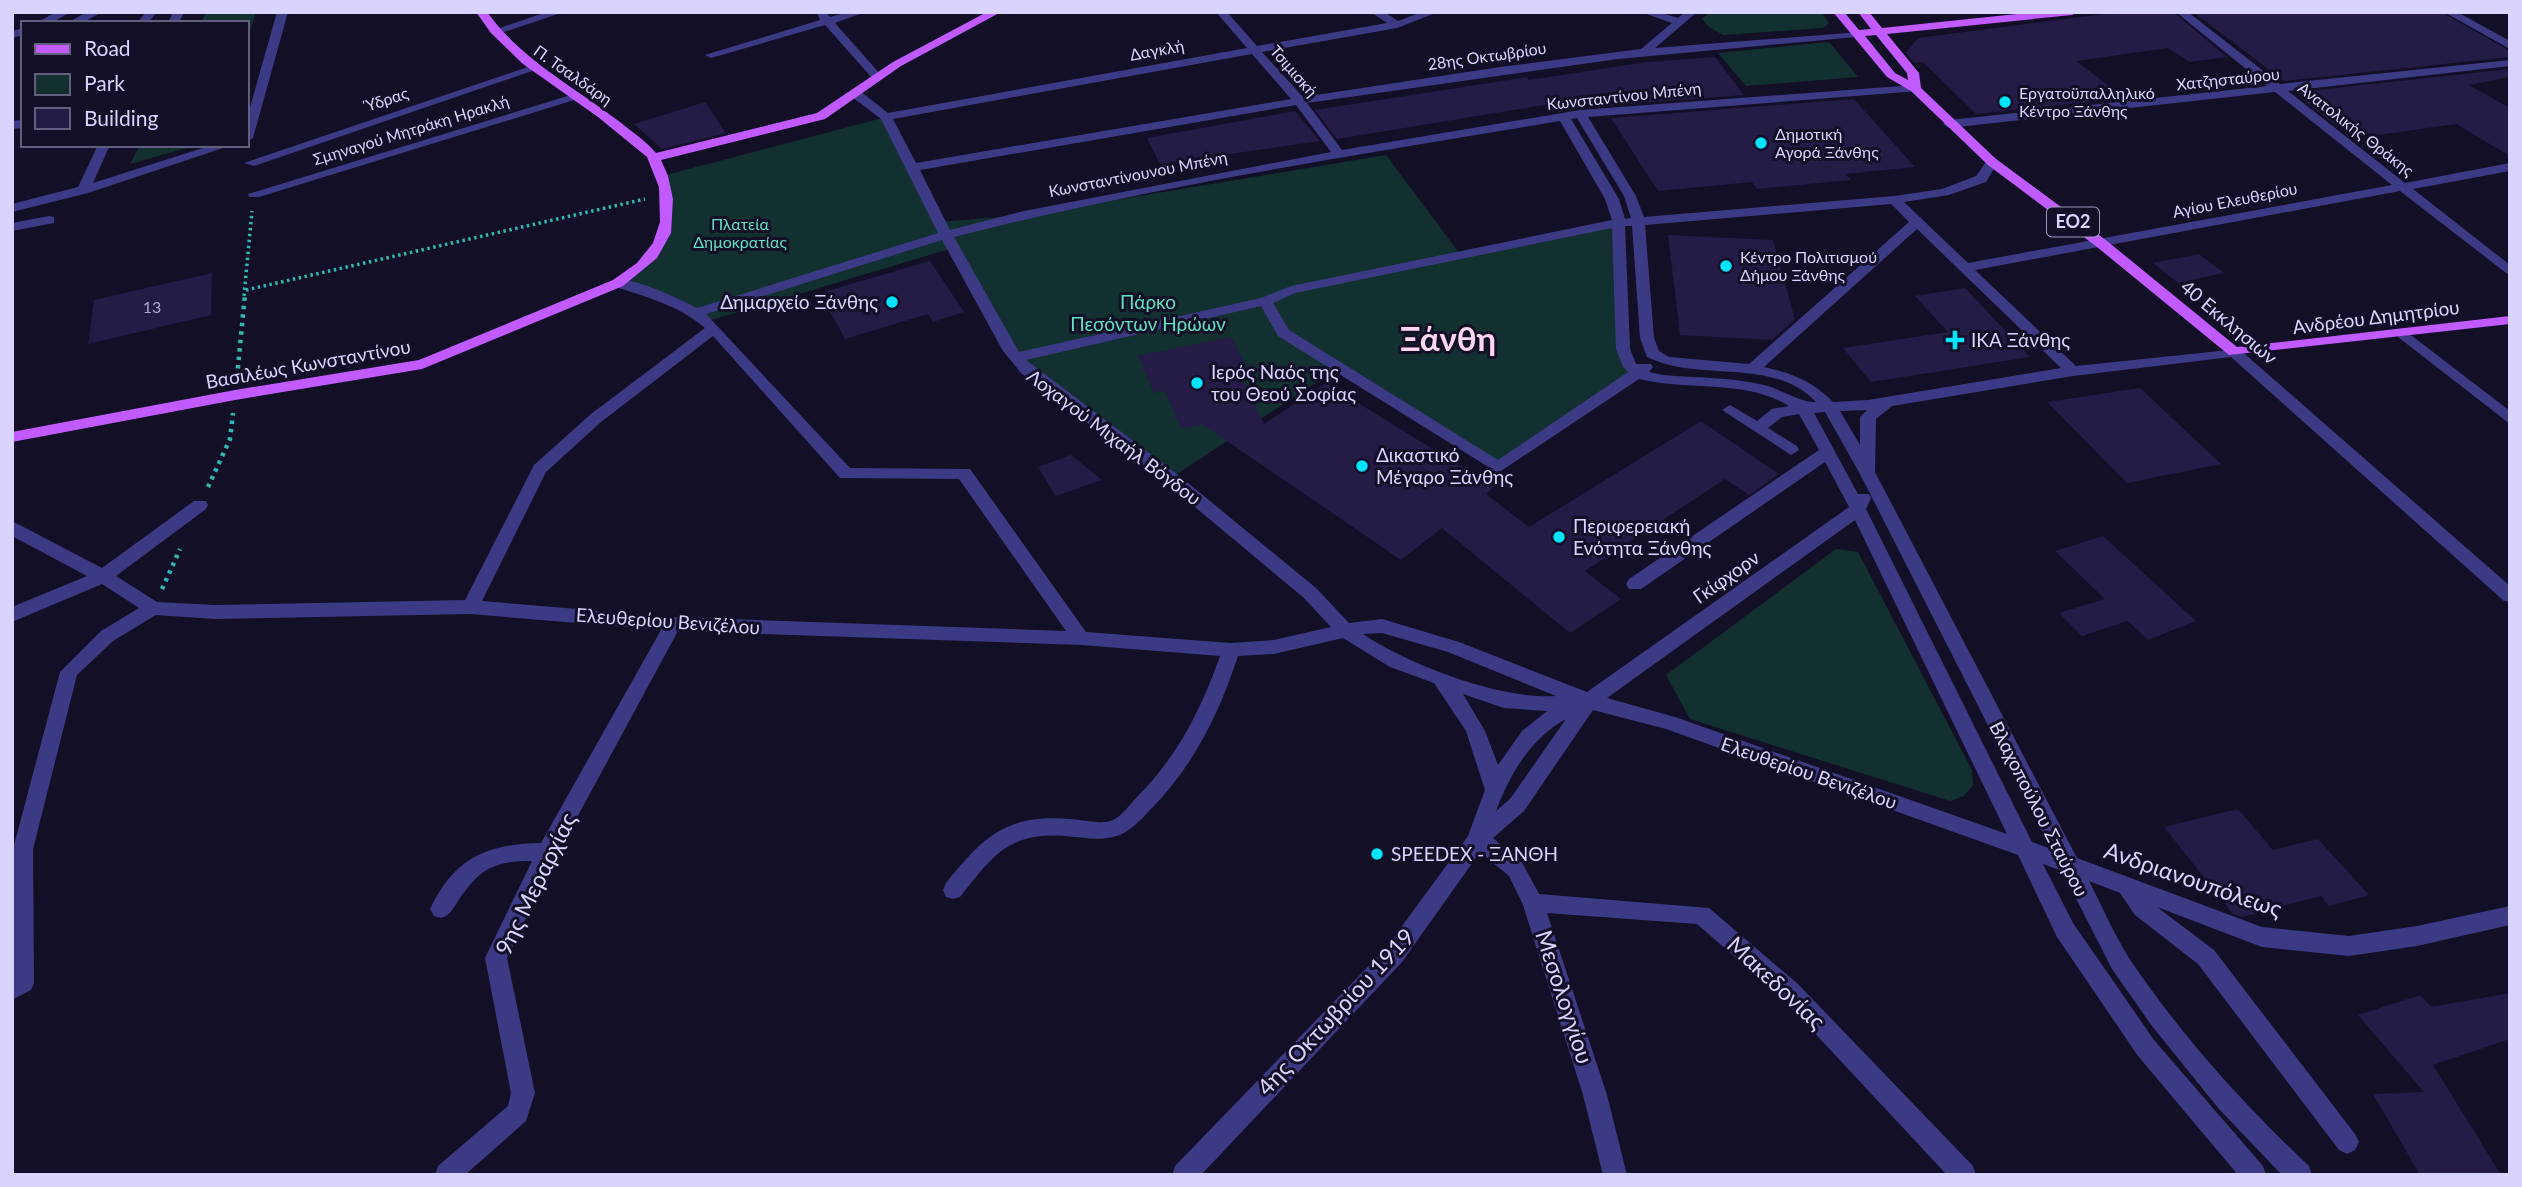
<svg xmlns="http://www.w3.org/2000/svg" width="2522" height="1187" font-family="Lato,sans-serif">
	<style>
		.green { fill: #12302f }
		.building { fill: #241b47 }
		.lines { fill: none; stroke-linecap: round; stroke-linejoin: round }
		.path-far1 { stroke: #2fb8b0; stroke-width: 3.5; stroke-dasharray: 2.5 3.5; stroke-linecap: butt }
		.path { stroke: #2fb8b0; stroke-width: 4.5; stroke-dasharray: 3.5 5; stroke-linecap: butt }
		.minor { fill: #3d3a85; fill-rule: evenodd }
		.major { fill: #c25bff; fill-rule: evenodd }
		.poi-dot { fill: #00e5ff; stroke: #130f26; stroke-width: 2.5 }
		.labels { text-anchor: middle; stroke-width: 6; stroke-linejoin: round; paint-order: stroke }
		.far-street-label { font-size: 16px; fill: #d9d4ff; stroke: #130f26 }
		.far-poi-label { font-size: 16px; fill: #d9d4ff; stroke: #130f26; text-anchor: start }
		.far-park-label { font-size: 16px; fill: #5fe0c0; stroke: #130f26 }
		.number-label { font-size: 16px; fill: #aca6d1 }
		.shield { fill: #130f26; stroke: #9e99be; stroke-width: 2 }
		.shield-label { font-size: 18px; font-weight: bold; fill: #d9d4ff }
		.poi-label { font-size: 19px; fill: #d9d4ff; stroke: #130f26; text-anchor: start }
		.park-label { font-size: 19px; fill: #5fe0c0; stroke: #130f26 }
		.street-label { font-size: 19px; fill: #d9d4ff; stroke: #130f26 }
		.near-street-label { font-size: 23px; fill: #d9d4ff; stroke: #130f26 }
		.town-label { font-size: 33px; font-weight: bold; fill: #ffd6f0; stroke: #130f26 }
	</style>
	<rect width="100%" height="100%" fill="#130f26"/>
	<g class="green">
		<polygon points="206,12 256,12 247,41 247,23 201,23"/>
		<polygon points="1710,12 1821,12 1829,23 1823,28 1723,35 1709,27 1702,19"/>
		<polygon points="1829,42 1858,77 1746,86 1718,53"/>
		<polygon points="886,117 939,222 1024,215 1386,155 1460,254 1620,223 1632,369 1498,468 1338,368 1171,478 1015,358 953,248 708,321 618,283 661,243 662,176"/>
		<polygon points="140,145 197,145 130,164"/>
		<polygon points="1836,549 1858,552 1972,770 1973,785 1964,796 1950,801 1690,719 1666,675"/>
	</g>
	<g class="building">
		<polygon points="2120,12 2173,12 2227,57 2190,62 2168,48 2076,61 2125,98 1976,114 1923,62 1914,63 1906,53 1918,38"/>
		<polygon points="2193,12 2441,12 2510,51 2510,57 2284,81"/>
		<polygon points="1715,57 1744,95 1603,106 1598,99 1581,99 1337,139 1315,110 1527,77 1529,80 1647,62"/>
		<polygon points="2510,69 2510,77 2469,85 2510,108 2510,156 2456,124 2371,136 2364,131 2347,134 2301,98 2305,97 2298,92"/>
		<polygon points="1854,99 1915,167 1845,174 1851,180 1757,189 1752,182 1658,191 1611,118"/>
		<polygon points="705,102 726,133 662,149 634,124"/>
		<polygon points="1295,111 1320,141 1160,164 1147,138"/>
		<polygon points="1668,235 1773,240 1795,319 1772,340 1680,335"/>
		<polygon points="2199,254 2224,273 2178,283 2153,263"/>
		<polygon points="930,261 964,312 933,322 928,314 845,339 820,293"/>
		<polygon points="212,273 211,315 88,344 94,300"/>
		<polygon points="1965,288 2030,357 1871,382 1843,348 1948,332 1915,296"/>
		<polygon points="1231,337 1249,372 1240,374 1264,424 1326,383 1494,487 1486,494 1529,527 1701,421 1779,474 1749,495 1725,479 1585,571 1621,599 1570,633 1442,528 1401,560 1202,424 1181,429 1165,391 1154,393 1138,356"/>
		<polygon points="2140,388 2221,464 2127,483 2047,402"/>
		<polygon points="1071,455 1102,480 1056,496 1038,467"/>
		<polygon points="2103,536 2196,621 2148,640 2128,621 2082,636 2059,613 2105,599 2055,551"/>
		<polygon points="2238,809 2273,850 2318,839 2369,895 2329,906 2321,896 2242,917 2233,914 2164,827"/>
		<polygon points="2510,993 2510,1039 2433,1065 2501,1175 2420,1175 2373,1094 2424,1092 2358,1015 2420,995 2431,1007"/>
	</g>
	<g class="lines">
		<g class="path-far1">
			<polyline points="246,290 645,199"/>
			<polyline points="244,296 252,211"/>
		</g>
		<g class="path">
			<polyline points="237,377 245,294"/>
			<polyline points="208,487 230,439 233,413"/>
			<polyline points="162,589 180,549"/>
		</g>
		<g class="minor">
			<polygon points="56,12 71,12 51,23 36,23"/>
			<polygon points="87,12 102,12 82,23 67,23"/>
			<polygon points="146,12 157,12 148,23 137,23"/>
			<polygon points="173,12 184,12 179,23 168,23"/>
			<polygon points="277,12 288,12 253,138 247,142 247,118"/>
			<polygon points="547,12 564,12 498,34 488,32"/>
			<polygon points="817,12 825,12 830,17 847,12 865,12 835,23 881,75 881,79 873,79 825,25 711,58 705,55 820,20"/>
			<path d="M1216,12H1227L1257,46L1387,23L1371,12H1384L1398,21L1422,12H1438L1397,28L1262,52L1303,97L1500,67L1641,49L1672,23L1641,12H1658L1678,18L1685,12H1697L1655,48L1860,32L1862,34L1856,37L1618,59L1307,103L1342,150L1580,110L1915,85L1919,87V91L1588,117L1636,196L1644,217L1894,196L1942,189L1976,176L1988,159H1996L1998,162L1986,182L1949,195L1904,202L1968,263L2392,185L2275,92L1949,128L1943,124L1949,120L2267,86L2176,12H2188L2280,84L2510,60V66L2288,91L2405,183L2510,163V171L2413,189L2510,265V276L2400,191L1975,270L2076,366L2239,349L2510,586V602L2504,601L2231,357L2073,376L1892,406L1876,419L1875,472L2077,858L2262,927L2349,936L2417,926L2510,906V925L2417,946L2349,956L2262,947L2157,907L2214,950L2355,1134L2359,1142L2355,1150L2347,1154L2339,1150L2198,964L2135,915L2120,893L2089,881C2102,906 2114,934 2129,958C2180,1034 2242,1103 2309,1166L2312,1175H2282L2219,1109L2152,1026L2112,969L2062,871L2043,864L2073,923L2154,1040L2263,1166L2266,1175H2238L2138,1056L2057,937L2018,855L1666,729L1593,710L1524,811L1493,838L1523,864L1539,894L1709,908L1798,984L1973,1166L1976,1175H1947L1782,998L1697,924L1547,913L1607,1095L1627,1175H1603L1583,1095L1523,905L1509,876L1480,852L1402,962L1201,1175H1172L1175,1166L1386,948L1468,836L1485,790L1466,731L1434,683L1390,667L1343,638L1274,654L1238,656C1219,714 1194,765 1151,809C1139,821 1130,833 1113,837C1097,841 1080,837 1065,836C1008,832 993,856 960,897L953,899L946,897L943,890L946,883C984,836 1006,814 1071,819C1083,820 1102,825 1113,820C1122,816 1130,804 1137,797C1177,757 1201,710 1220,656L1081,645L678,631L548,871L507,958L535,1093L526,1121L465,1175H435L438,1166L508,1106L511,1093L485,958L532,861C495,861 481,868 460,898C454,907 451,915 441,918L434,916L430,909C455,857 487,844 541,843L661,630L470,614L215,619L156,615L113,641L77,675L33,849L34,983L31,990L12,1000L13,849L60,672L101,631L139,608L102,584L12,622V607L87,576L12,536V521L102,568L194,501H206L208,505L206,509L116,576L157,602L215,605L465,600L534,465L591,414L705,328C678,305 646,297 613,286V280C633,276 679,299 697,308L938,233L881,119L852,97V91H860L888,113L1247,48ZM1252,54L1291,99L916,163L893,119ZM1296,105L1331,152L1024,211L950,230L920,170ZM1577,118L1624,196L1631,218L1625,219L1619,199L1571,119ZM1560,121L1605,199L1612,220L1291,286L1261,298L1019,352L954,237C1153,186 1357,155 1560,121ZM1891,204L1909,222L1749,364L1669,357L1659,351L1654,338L1645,225ZM1625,226H1632L1640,338L1647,357C1699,383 1772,356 1816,402C1801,403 1780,389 1764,385C1731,377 1697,378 1663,375L1649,372L1653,367L1651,364H1636L1630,349ZM1612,228L1616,349L1623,367L1628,372L1498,460L1289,330L1273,303L1295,293ZM1917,229L2061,368L1868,400L1833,402C1813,381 1791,373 1764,367ZM942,240L1003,351L1021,373L1165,482L1304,598L1331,627L1274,640L1231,643L1086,632L970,469L850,468L706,314ZM1261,306L1278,336L1498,473L1639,379C1687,391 1746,379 1789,406L1772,409L1757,421L1730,405L1722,410L1791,455L1799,450L1797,446L1768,428L1782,417L1799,414L1819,450L1629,579L1626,584L1629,589H1641L1825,462L1849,507L1587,692L1459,642L1382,619L1349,623L1316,588L1177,474L1026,360ZM713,336L840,478L959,479L1066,631L673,617L482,601L546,472L601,422ZM1867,410L1860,417V445L1840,411ZM1825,412L1860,474L2051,849L2032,842L1866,509L1871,498L1869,494H1858L1814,413ZM1855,520L2007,834L1675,717L1607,698ZM1382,633L1448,652L1556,696C1501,700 1409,665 1363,634ZM1463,694L1504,708L1547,711L1522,731L1498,765L1485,731ZM1566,719L1510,799L1496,811C1510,774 1530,739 1566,719Z"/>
			<polygon points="2444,12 2457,12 2510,41 2510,49"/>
			<polygon points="23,28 23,35 12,38 12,31"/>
			<polygon points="531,66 541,68 254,166 244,163"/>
			<polygon points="574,94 584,97 259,197 249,197 248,194"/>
			<polygon points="23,120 23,128 12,129 12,121"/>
			<polygon points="98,145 110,145 93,183 212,145 232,145 88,193 12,212 12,204 78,187"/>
			<polygon points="49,216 54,217 54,223 12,231 12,223"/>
			<polygon points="2403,329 2510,411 2510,424 2398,337 2398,331"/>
		</g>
		<g class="major">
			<path d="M476,12H487C522,60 573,86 620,122C632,132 646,141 656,153L817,113L893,62L987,12H1001L901,66L825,119L661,160L668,176L673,199L671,233L657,258L623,286L422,369L235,400L12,442V432L235,390L419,360L613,280L637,263L653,243L660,222L659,187L647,157L598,117L523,64L491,33Z"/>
			<path d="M1833,12H1844L1859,30L1871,29L1858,12H1869L1882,28L2037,12H2077L2072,15L1887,34L1919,73L1921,88L1996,159L2107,241L2237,347L2510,316V324L2229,355L2097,247L1988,165L1911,91L1887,77ZM1876,35L1907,73L1908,80L1895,73L1865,36Z"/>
		</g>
	</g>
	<g class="poi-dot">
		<circle cx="2005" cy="102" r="7"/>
		<circle cx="1761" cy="143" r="7"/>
		<circle cx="1726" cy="266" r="7"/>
		<circle cx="892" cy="302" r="7"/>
		<path d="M1951.5 329.5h7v7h7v7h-7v7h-7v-7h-7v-7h7z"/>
		<circle cx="1197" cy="383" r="7"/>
		<circle cx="1362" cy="466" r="7"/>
		<circle cx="1559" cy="537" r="7"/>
		<circle cx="1377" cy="854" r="7"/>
	</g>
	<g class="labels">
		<g class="far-street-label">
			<text transform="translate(1157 50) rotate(-10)" y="6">Δαγκλή</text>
			<text transform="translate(1487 56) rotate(-8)" y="6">28ης Οκτωβρίου</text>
			<text transform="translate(1294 71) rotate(49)" y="6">Τσιμισκή</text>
			<text transform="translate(573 75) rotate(35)" y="6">Π. Τσαλδάρη</text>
			<text transform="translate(2228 79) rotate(-6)" y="6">Χατζησταύρου</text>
			<text transform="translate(1624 96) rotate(-6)" y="6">Κωνσταντίνου Μπένη</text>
			<text transform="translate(387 99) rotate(-18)" y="6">Ύδρας</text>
			<text transform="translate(2356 129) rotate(38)" y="6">Ανατολικής Θράκης</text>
			<text transform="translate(411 130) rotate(-17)" y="6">Σμηναγού Μητράκη Ηρακλή</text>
			<text transform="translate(1138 174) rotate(-11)" y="6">Κωνσταντίνουνου Μπένη</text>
			<text transform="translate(2235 200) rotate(-11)" y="6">Αγίου Ελευθερίου</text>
		</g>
		<g class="far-poi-label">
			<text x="2019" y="99">Εργατοϋπαλληλικό<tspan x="2019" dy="18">Κέντρο Ξάνθης</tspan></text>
			<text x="1775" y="140">Δημοτική<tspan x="1775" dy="18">Αγορά Ξάνθης</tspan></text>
			<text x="1740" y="263">Κέντρο Πολιτισμού<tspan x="1740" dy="18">Δήμου Ξάνθης</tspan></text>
		</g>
		<g class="far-park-label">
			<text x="740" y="230">Πλατεία<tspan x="740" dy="18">Δημοκρατίας</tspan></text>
		</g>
		<g class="number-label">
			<text x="152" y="313">13</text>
		</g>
		<rect class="shield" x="2047" y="207.5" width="52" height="29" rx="5"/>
		<g class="shield-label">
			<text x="2073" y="228">ΕΟ2</text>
		</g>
		<g class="poi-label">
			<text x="878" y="309" text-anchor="end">Δημαρχείο Ξάνθης</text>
			<text x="1971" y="347">ΙΚΑ Ξάνθης</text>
			<text x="1211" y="379">Ιερός Ναός της<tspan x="1211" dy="22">του Θεού Σοφίας</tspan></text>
			<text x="1376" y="462">Δικαστικό<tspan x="1376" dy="22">Μέγαρο Ξάνθης</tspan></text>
			<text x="1573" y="533">Περιφερειακή<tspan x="1573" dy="22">Ενότητα Ξάνθης</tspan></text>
			<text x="1391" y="861">SPEEDEX - ΞΑΝΘΗ</text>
		</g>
		<g class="park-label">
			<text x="1148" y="309">Πάρκο<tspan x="1148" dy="22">Πεσόντων Ηρώων</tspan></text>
		</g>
		<g class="street-label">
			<text transform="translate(2376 317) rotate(-7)" y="7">Ανδρέου Δημητρίου</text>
			<text transform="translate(2229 322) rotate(40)" y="7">40 Εκκλησιών</text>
			<text transform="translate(308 364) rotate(-10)" y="7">Βασιλέως Κωνσταντίνου</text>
			<text transform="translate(1114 437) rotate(37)" y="7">Λοχαγού Μιχαήλ Βόγδου</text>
			<text transform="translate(1726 577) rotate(-35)" y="7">Γκίφχορν</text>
			<text transform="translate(668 621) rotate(4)" y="7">Ελευθερίου Βενιζέλου</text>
			<text transform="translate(1809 773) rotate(19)" y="7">Ελευθερίου Βενιζέλου</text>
			<text transform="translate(2039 809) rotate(63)" y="7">Βλαχοπούλου Σταύρου</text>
		</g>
		<g class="near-street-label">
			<text transform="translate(2193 880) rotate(19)" y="8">Ανδριανουπόλεως</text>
			<text transform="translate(536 884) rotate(-64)" y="8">9ης Μεραρχίας</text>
			<text transform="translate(1776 983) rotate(43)" y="8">Μακεδονίας</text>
			<text transform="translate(1564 997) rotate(72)" y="8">Μεσολογγίου</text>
			<text transform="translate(1336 1012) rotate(-47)" y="8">4ης Οκτωβρίου 1919</text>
		</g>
		<g class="town-label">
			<text x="1448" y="351">Ξάνθη</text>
		</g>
	</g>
	<rect width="2522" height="1187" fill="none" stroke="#d9d4ff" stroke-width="28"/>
	<rect x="21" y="21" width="228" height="126" fill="#130f26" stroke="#625e7d" stroke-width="2"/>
	<rect x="35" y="44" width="35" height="10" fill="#c25bff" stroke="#625e7d" stroke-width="2"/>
	<text x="84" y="56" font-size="21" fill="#d9d4ff">Road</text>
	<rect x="35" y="74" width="35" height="21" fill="#12302f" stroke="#625e7d" stroke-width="2"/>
	<text x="84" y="91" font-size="21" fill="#d9d4ff">Park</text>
	<rect x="35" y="108" width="35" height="21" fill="#241b47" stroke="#625e7d" stroke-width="2"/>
	<text x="84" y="126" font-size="21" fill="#d9d4ff">Building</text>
</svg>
